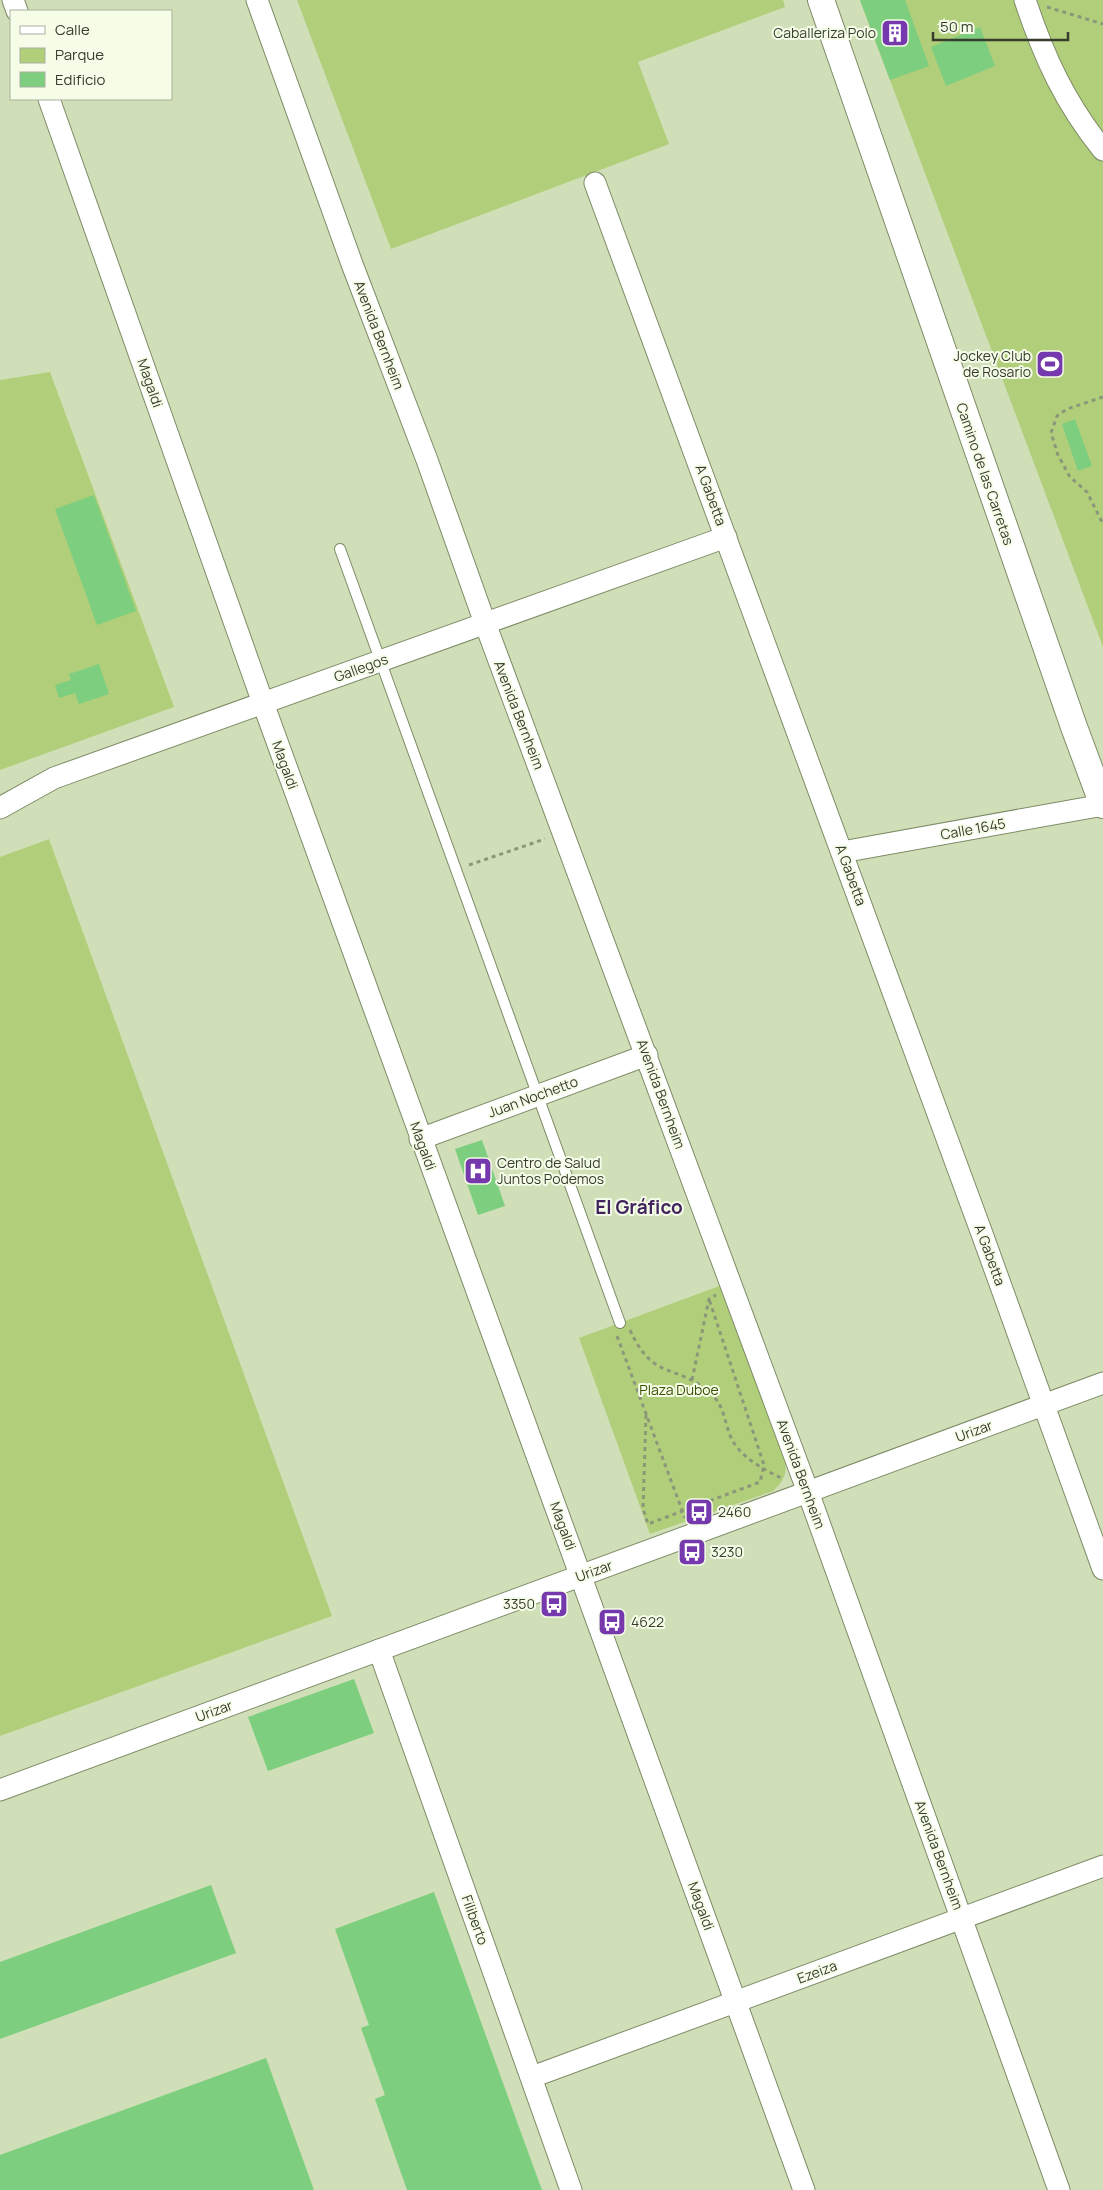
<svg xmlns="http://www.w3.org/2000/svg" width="1103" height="2190" font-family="Manrope,sans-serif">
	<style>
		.green { fill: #b1cf7a }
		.building { fill: #7dce7f }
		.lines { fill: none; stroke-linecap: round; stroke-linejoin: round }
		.service-casing { stroke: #7e8c67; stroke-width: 12 }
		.minor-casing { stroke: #7e8c67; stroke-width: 23 }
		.tertiary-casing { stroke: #7e8c67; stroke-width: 28 }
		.path { stroke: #8c977a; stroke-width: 3; stroke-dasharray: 4 4; stroke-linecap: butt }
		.service { stroke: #fff; stroke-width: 10 }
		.minor { stroke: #fff; stroke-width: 21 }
		.tertiary { stroke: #fff; stroke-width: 26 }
		.labels { text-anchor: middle; stroke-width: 4; stroke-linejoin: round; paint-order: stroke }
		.poi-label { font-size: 14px; fill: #373d2d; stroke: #f5fde8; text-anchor: start }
		.street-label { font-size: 14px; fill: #373d2d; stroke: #f5fde8 }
		.park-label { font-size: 14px; fill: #3a4d00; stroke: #f5fde8 }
		.district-label { font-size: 19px; font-weight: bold; fill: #41245d; stroke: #f5fde8 }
	</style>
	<rect width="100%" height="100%" fill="#d0dfb7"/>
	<g class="green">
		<polygon points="297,0 783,0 785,7 638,62 669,144 391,249"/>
		<polygon points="860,0 1103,0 1103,647 890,80"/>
		<polygon points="50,372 174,707 0,770 0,380"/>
		<polygon points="49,839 332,1616 0,1736 0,857"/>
		<path d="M722,1285L785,1459C787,1474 784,1481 773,1491L650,1534L579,1338Z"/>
	</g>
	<g class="building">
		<polygon points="860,0 905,0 929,66 890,80"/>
		<polygon points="980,27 995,66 946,86 931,47"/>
		<polygon points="1075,419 1092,466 1078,471 1062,424"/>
		<polygon points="94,495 136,611 97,625 55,509"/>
		<polygon points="99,664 109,694 79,704 75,693 59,698 55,685 71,680 69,674"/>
		<polygon points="482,1140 505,1206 478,1215 455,1149"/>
		<polygon points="354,1679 374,1733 268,1771 248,1717"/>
		<polygon points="211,1885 236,1953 0,2039 0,1962"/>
		<polygon points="434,1892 520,2130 542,2190 407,2190 401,2173 375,2099 385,2095 361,2028 369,2025 335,1929"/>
		<polygon points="266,2058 314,2190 0,2190 0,2155"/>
	</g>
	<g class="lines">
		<defs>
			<polyline id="service" points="340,549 620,1323"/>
			<g id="minor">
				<polyline points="13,0 17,11"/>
				<polyline points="257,0 352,264 427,460 485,623 808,1492 1059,2190"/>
				<path d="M1025,0C1044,57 1065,103 1103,150"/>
				<polyline points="49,99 263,703 804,2190"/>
				<polyline points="595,183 981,1231 1103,1569"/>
				<polyline points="0,808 54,778 726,537"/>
				<polyline points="842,852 1103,805"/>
				<polyline points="420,1139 647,1055"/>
				<polyline points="379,1650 571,2190"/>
				<polyline points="0,1790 1103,1383"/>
				<polyline points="532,2077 1103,1866"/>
			</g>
			<polyline id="tertiary" points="821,0 1074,727 1103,805"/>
		</defs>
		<use href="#service" class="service-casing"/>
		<use href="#minor" class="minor-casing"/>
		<use href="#tertiary" class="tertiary-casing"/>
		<g class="path">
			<polyline points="1047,7 1103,24"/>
			<polyline points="1103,397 1067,409 1057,416 1051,433 1058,455 1070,477 1087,492 1103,524"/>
			<polyline points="469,865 545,839"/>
			<path d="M630,1330C653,1381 675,1363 709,1392C727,1407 723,1425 734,1443C745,1460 765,1470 783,1479"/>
			<polyline points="617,1336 685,1518"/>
			<polyline points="692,1380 709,1299 716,1295"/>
			<polyline points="646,1415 643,1509 648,1524 760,1482 764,1465 709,1299"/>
		</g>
		<use href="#service" class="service"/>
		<use href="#minor" class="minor"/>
		<use href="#tertiary" class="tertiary"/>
	</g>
	<defs>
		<symbol id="building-square" viewBox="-11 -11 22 22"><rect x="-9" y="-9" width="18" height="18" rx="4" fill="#7538ad" stroke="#f5fde8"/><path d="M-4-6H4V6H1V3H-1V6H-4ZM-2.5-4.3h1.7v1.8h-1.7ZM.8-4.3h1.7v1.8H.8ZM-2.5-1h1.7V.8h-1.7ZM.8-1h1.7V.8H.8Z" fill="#fff"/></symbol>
		<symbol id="stadium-square" viewBox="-11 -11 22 22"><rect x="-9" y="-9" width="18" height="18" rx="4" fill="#7538ad" stroke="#f5fde8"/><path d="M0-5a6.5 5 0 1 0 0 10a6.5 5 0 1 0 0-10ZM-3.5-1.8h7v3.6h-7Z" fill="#fff"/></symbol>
		<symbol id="hospital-square" viewBox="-11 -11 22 22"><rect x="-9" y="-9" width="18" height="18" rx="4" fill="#7538ad" stroke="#f5fde8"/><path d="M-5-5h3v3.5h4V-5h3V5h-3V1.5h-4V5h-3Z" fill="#fff"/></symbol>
		<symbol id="bus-square" viewBox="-11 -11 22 22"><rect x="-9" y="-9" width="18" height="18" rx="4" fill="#7538ad" stroke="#f5fde8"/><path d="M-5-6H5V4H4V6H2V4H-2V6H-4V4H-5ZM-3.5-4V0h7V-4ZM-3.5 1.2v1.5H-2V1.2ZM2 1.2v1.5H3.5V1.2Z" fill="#fff"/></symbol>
	</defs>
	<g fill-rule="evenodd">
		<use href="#building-square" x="879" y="17" width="32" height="32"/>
		<use href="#stadium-square" x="1034" y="348" width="32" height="32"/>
		<use href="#hospital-square" x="462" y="1155" width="32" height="32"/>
		<use href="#bus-square" x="683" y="1496" width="32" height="32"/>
		<use href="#bus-square" x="676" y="1536" width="32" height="32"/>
		<use href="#bus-square" x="538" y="1588" width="32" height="32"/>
		<use href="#bus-square" x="596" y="1606" width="32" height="32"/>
	</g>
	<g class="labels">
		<g class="poi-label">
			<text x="876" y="38" text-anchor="end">Caballeriza Polo</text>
			<text x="1031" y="361" text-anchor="end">Jockey Club<tspan x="1031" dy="16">de Rosario</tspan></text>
			<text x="497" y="1168">Centro de Salud<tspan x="497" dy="16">Juntos Podemos</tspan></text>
			<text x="718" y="1517">2460</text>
			<text x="711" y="1557">3230</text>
			<text x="535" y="1609" text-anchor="end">3350</text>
			<text x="631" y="1627">4622</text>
		</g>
		<g class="street-label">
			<text transform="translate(379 335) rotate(69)" y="5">Avenida Bernheim</text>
			<text transform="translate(150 383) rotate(71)" y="5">Magaldi</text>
			<text transform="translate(985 474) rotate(71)" y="5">Camino de las Carretas</text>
			<text transform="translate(711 495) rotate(70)" y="5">A Gabetta</text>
			<text transform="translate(361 668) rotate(-20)" y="5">Gallegos</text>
			<text transform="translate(519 715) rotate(69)" y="5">Avenida Bernheim</text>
			<text transform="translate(285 765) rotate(70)" y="5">Magaldi</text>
			<text transform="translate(973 829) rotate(-10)" y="5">Calle 1645</text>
			<text transform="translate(851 875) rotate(70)" y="5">A Gabetta</text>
			<text transform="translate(661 1094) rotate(70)" y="5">Avenida Bernheim</text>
			<text transform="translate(533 1097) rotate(-20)" y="5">Juan Nochetto</text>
			<text transform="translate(423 1146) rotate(70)" y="5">Magaldi</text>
			<text transform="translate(990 1255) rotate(70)" y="5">A Gabetta</text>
			<text transform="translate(974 1431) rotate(-20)" y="5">Urizar</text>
			<text transform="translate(801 1474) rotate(70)" y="5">Avenida Bernheim</text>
			<text transform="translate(563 1526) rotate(70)" y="5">Magaldi</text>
			<text transform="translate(594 1571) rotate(-20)" y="5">Urizar</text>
			<text transform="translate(214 1711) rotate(-20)" y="5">Urizar</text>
			<text transform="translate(939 1855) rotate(70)" y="5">Avenida Bernheim</text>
			<text transform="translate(701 1906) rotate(70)" y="5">Magaldi</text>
			<text transform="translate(475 1920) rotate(70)" y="5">Filiberto</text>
			<text transform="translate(817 1972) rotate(-20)" y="5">Ezeiza</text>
		</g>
		<g class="park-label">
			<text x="679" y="1395">Plaza Duboe</text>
		</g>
		<g class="district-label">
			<text x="639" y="1214">El Gráfico</text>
		</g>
	</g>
	<rect x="10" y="10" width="162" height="90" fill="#f5fde8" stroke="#a9b09d"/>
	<rect x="20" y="26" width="25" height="8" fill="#ffffff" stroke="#a9b09d"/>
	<text x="55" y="35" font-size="15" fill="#373d2d">Calle</text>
	<rect x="20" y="48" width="25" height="15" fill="#b1cf7a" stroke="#a9b09d"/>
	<text x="55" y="60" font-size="15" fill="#373d2d">Parque</text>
	<rect x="20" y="72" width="25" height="15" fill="#7dce7f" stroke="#a9b09d"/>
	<text x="55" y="85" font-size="15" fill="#373d2d">Edificio</text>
	<path d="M933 32v8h135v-8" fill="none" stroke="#373d2d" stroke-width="2.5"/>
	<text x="940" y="32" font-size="15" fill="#373d2d" stroke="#f5fde8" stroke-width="4" paint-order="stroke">50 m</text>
</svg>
